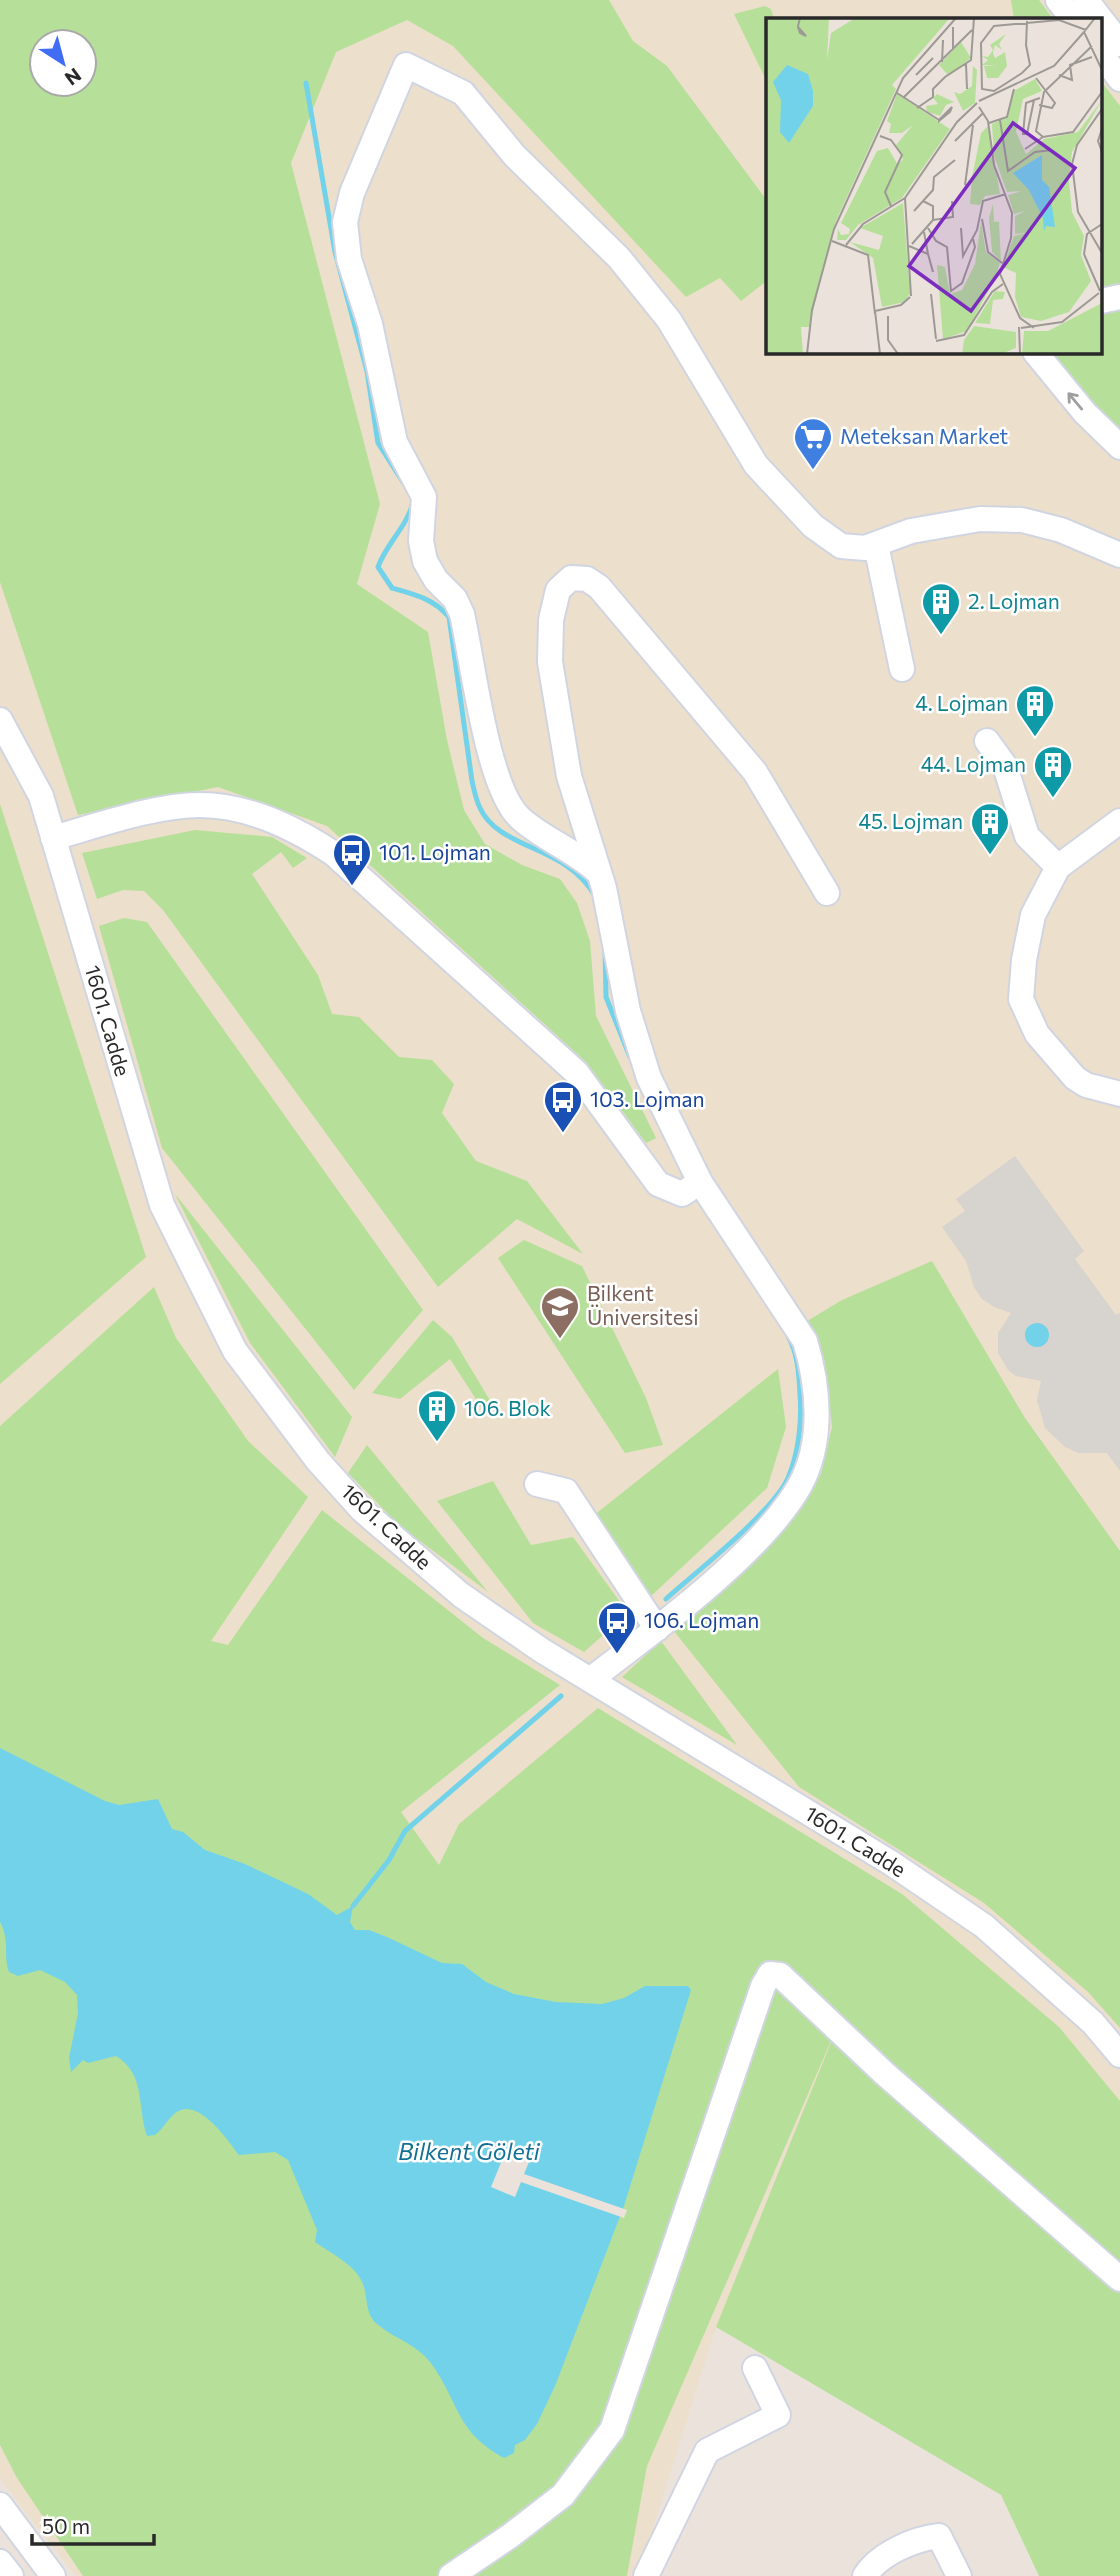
<svg xmlns="http://www.w3.org/2000/svg" width="1120" height="2576" font-family="Commissioner,sans-serif">
	<style>
		.education { fill: #ecdfcb; fill-rule: evenodd }
		.green { fill: #b6e099; fill-rule: evenodd }
		.plaza { fill: #d7d3ce }
		.water { fill: #71d2ea }
		.pier { fill: #ebe3db }
		.lines { fill: none; stroke-linecap: round; stroke-linejoin: round }
		.stream { stroke: #71d2ea; stroke-width: 5 }
		.minor-casing { stroke: #d1d5e2; stroke-width: 28 }
		.minor { stroke: #fff; stroke-width: 24 }
		.oneway { stroke: #9f9f9f }
		.labels { text-anchor: middle; stroke-width: 5; stroke-linejoin: round; paint-order: stroke }
		.shop-label { font-size: 21px; fill: #366cbe; stroke: #fff; text-anchor: start }
		.culture-label { font-size: 21px; fill: #0d838f; stroke: #fff; text-anchor: end }
		.transit-label { font-size: 21px; fill: #164399; stroke: #fff; text-anchor: start }
		.street-label { font-size: 21px; fill: #292929; stroke: #fff }
		.education-label { font-size: 21px; fill: #785e54; stroke: #fff; text-anchor: start }
		.water-label { font-size: 23px; font-style: italic; fill: #127095; stroke: #fff }
		.inset-road { fill: none; stroke: #9d9994; stroke-width: 2 }
		.view { fill: #7b2cbf; fill-opacity: 0.15; stroke: #7b2cbf; stroke-width: 3.5 }
		.inset-edge { fill: none; stroke: #292929; stroke-width: 3.5 }
	</style>
	<rect width="100%" height="100%" fill="#ebe3db"/>
	<path class="education" d="M0,0H1120V2576L1036,2473L716,2327L638,2576H76L0,2479ZM768,19H1101V352H768ZM42,42H84V84H42Z"/>
	<g class="green">
		<path d="M0,0H609L633,41L667,66L768,202V280L741,301L720,278L686,297L453,46L407,20L336,52L291,163L380,504L357,584L428,632L447,740L464,810L485,844L522,865L560,879L577,903L590,941L596,1016L656,1138L646,1143L586,1062L327,826L218,787L78,815L0,582ZM42,42H84V84H42Z"/>
		<polygon points="1011,0 1039,0 1053,19 1014,19"/>
		<polygon points="765,6 771,9 774,19 768,19 768,84 734,14"/>
		<polygon points="1101,81 1120,106 1120,285 1101,289"/>
		<polygon points="1120,306 1120,433 1067,378 1049,352 1101,352 1101,310"/>
		<polygon points="0,804 146,1257 0,1384"/>
		<polygon points="195,830 272,837 307,858 293,868 281,852 252,874 318,975 332,1014 359,1017 399,1057 432,1060 454,1084 442,1113 476,1161 527,1181 583,1254 517,1219 438,1287 163,910 144,891 123,890 97,899 82,853"/>
		<polygon points="124,918 147,922 423,1310 354,1390 162,1148 99,926"/>
		<polygon points="175,1194 352,1417 335,1457 250,1343"/>
		<polygon points="524,1240 582,1266 646,1398 663,1445 625,1453 498,1258"/>
		<polygon points="932,1261 1025,1418 1120,1551 1120,2028 1088,1992 984,1903 799,1787 673,1630 789,1524 821,1474 832,1427 824,1358 804,1323 842,1300"/>
		<polygon points="154,1287 176,1338 248,1441 308,1497 211,1641 228,1645 322,1510 483,1638 560,1685 401,1812 439,1865 459,1824 598,1708 902,1894 1059,2027 1120,2101 1120,2576 1039,2576 1001,2495 716,2327 840,2020 647,2466 627,2576 83,2576 17,2478 0,2445 0,1426"/>
		<polygon points="433,1320 452,1337 495,1409 485,1413 450,1359 400,1399 372,1393"/>
		<polygon points="778,1369 786,1427 767,1488 650,1597 593,1516"/>
		<polygon points="367,1445 488,1592 400,1526 348,1473"/>
		<polygon points="493,1481 531,1545 573,1537 628,1613 584,1652 533,1623 437,1501"/>
		<polygon points="661,1641 737,1745 622,1677"/>
	</g>
	<polygon class="plaza" points="1015,1156 1084,1251 1075,1259 1116,1315 1120,1313 1120,1471 1107,1453 1078,1453 1065,1447 1045,1428 1037,1400 1041,1381 1016,1376 1008,1370 998,1353 998,1333 1011,1313 994,1307 982,1299 974,1287 966,1261 942,1227 965,1211 956,1199"/>
	<g class="water">
		<circle cx="1037" cy="1335" r="12"/>
		<path d="M0,1748L105,1801L119,1805L158,1799L172,1829L183,1832L205,1850L245,1864L308,1894L337,1915L353,1906L350,1922L355,1930H369L387,1937L442,1963L462,1964L486,1982L514,1994L556,2002L602,2004L624,1998L645,1986H688L691,1990L624,2206L555,2386L537,2424L525,2440L515,2445L514,2453L504,2458C456,2431 461,2407 433,2366C418,2344 396,2340 377,2324C365,2314 368,2298 363,2284C356,2265 330,2253 315,2242L317,2230L288,2160L275,2152L239,2155C227,2140 197,2094 174,2114C167,2120 163,2129 155,2135L147,2136C137,2107 146,2074 116,2056L88,2063L83,2060L71,2072L69,2058L78,2013L77,1995L65,1982L40,1970L18,1976L9,1972C3,1955 10,1940 0,1922Z"/>
	</g>
	<polygon class="pier" points="507,2148 531,2157 524,2174 627,2210 624,2218 521,2182 515,2197 491,2187"/>
	<g class="lines">
		<g class="stream">
			<polyline points="306,83 335,252 367,371 378,443 403,482"/>
			<path d="M413,503C406,528 386,544 378,567L392,588C414,594 434,599 449,617L472,781C474,790 476,800 480,808C499,850 567,845 595,896"/>
			<polyline points="605,950 606,997 630,1057"/>
			<path d="M666,1599C696,1572 773,1512 788,1478C799,1453 802,1420 800,1394C799,1374 798,1354 788,1336"/>
			<polyline points="353,1906 389,1860 405,1831 561,1696"/>
		</g>
		<defs>
			<g id="minor">
				<polyline points="1058,0 1073,19"/>
				<polyline points="1086,0 1120,44"/>
				<polyline points="1101,54 1120,79"/>
				<polyline points="1101,301 1120,297"/>
				<polyline points="1035,352 1085,413 1120,447"/>
				<polyline points="876,545 902,669"/>
				<polyline points="0,720 41,796 162,1205 235,1351 318,1461 362,1510 461,1595 541,1650 891,1863 984,1926 1093,2023 1120,2055"/>
				<polyline points="987,741 1005,766 1027,836 1058,867"/>
				<polyline points="1120,821 1058,867 1033,915 1024,960 1021,999 1037,1034 1075,1078 1086,1085 1120,1094"/>
				<path d="M53,838C96,826 155,805 200,805C248,805 295,828 334,854L577,1073L658,1184L682,1194L700,1182"/>
				<path d="M599,873C575,850 544,840 520,818C487,788 473,662 462,614L455,599L436,580L425,561L421,541L424,497L395,442L370,324L349,259L345,222L352,193L406,65L463,93L514,155L619,258L669,320L756,465L813,526L841,546L865,548L911,531L980,519L1022,520L1061,530L1120,555"/>
				<polyline points="537,1484 566,1491 657,1629"/>
				<path d="M591,1679C654,1631 760,1554 799,1487C824,1443 819,1387 805,1341L700,1182L649,1078L628,1011L604,888L569,776L550,662L551,620L558,590L571,578L587,579L599,587L755,772L827,893"/>
				<polyline points="0,2505 53,2576"/>
				<polyline points="0,2562 11,2576"/>
				<polyline points="451,2576 510,2536 563,2495 612,2430 763,1986 770,1974 780,1975 885,2074 1120,2279"/>
				<polyline points="646,2576 707,2451 778,2415 755,2368"/>
				<path d="M865,2576C879,2554 913,2539 939,2536L959,2576"/>
			</g>
		</defs>
		<use href="#minor" class="minor-casing"/>
		<use href="#minor" class="minor"/>
	</g>
	<defs><path id="oneway-shaft" d="M-6 0H5M1.5-3L5.5 0L1.5 3" fill="none" stroke-width="1.6" stroke-linecap="round" stroke-linejoin="round" transform="scale(1.75)"/></defs>
	<use class="oneway" href="#oneway-shaft" transform="translate(1075 401) rotate(-130)"/>
	<defs>
		<symbol id="supermarket-pin" viewBox="-11 -11 22 30"><path d="M0 17L-7.5 6A9.5 9.5 0 1 1 7.5 6Z" fill="#3f7fe0" stroke="#fff"/><path d="M-6-5.5h2.5l.6 2H6L4.5 2H-2.5L-4.4-4H-6ZM-1.5 3.2a1.3 1.3 0 1 0 .1 0ZM3 3.2a1.3 1.3 0 1 0 .1 0Z" fill="#fff"/></symbol>
		<symbol id="building-pin" viewBox="-11 -11 22 30"><path d="M0 17L-7.5 6A9.5 9.5 0 1 1 7.5 6Z" fill="#0f9aa8" stroke="#fff"/><path d="M-4-6H4V6H1V3H-1V6H-4ZM-2.5-4.3h1.7v1.8h-1.7ZM.8-4.3h1.7v1.8H.8ZM-2.5-1h1.7V.8h-1.7ZM.8-1h1.7V.8H.8Z" fill="#fff"/></symbol>
		<symbol id="bus-pin" viewBox="-11 -11 22 30"><path d="M0 17L-7.5 6A9.5 9.5 0 1 1 7.5 6Z" fill="#1a4fb4" stroke="#fff"/><path d="M-5-6H5V4H4V6H2V4H-2V6H-4V4H-5ZM-3.5-4V0h7V-4ZM-3.5 1.2v1.5H-2V1.2ZM2 1.2v1.5H3.5V1.2Z" fill="#fff"/></symbol>
		<symbol id="university-pin" viewBox="-11 -11 22 30"><path d="M0 17L-7.5 6A9.5 9.5 0 1 1 7.5 6Z" fill="#8d6e63" stroke="#fff"/><path d="M0-5L7-2L0 1L-7-2ZM-4 1L0 2.5L4 1V4Q0 6-4 4Z" fill="#fff"/></symbol>
	</defs>
	<g fill-rule="evenodd">
		<use href="#supermarket-pin" x="791" y="415" width="44" height="60"/>
		<use href="#building-pin" x="919" y="580" width="44" height="60"/>
		<use href="#building-pin" x="1013" y="682" width="44" height="60"/>
		<use href="#building-pin" x="1031" y="743" width="44" height="60"/>
		<use href="#building-pin" x="968" y="800" width="44" height="60"/>
		<use href="#bus-pin" x="330" y="831" width="44" height="60"/>
		<use href="#bus-pin" x="541" y="1078" width="44" height="60"/>
		<use href="#university-pin" x="538" y="1284" width="44" height="60"/>
		<use href="#building-pin" x="415" y="1387" width="44" height="60"/>
		<use href="#bus-pin" x="595" y="1599" width="44" height="60"/>
	</g>
	<g class="labels">
		<g class="shop-label">
			<text x="840" y="444">Meteksan Market</text>
		</g>
		<g class="culture-label">
			<text x="968" y="609" text-anchor="start">2. Lojman</text>
			<text x="1008" y="711">4. Lojman</text>
			<text x="1026" y="772">44. Lojman</text>
			<text x="963" y="829">45. Lojman</text>
			<text x="464" y="1416" text-anchor="start">106. Blok</text>
		</g>
		<g class="transit-label">
			<text x="379" y="860">101. Lojman</text>
			<text x="590" y="1107">103. Lojman</text>
			<text x="644" y="1628">106. Lojman</text>
		</g>
		<g class="street-label">
			<text transform="translate(107 1021) rotate(74)" y="7">1601. Cadde</text>
			<text transform="translate(386 1527) rotate(43)" y="7">1601. Cadde</text>
			<text transform="translate(855 1842) rotate(32)" y="7">1601. Cadde</text>
		</g>
		<g class="education-label">
			<text x="587" y="1301">Bilkent<tspan x="587" dy="24">Üniversitesi</tspan></text>
		</g>
		<g class="water-label">
			<text x="469" y="2160">Bilkent Göleti</text>
		</g>
	</g>
	<g transform="translate(766 18)">
		<rect width="336" height="336" fill="#ebe3db"/>
		<path d="M0,0H63L61,42L65,15L89,0H184L126,67L130,71L70,203L43,309H35L37,336H2L0,332ZM240,16L233,26L236,32L229,27L227,35L229,40L239,34L241,48L232,60H221L218,48L231,47H216L222,42L216,38L222,39L227,32L224,27ZM195,24L205,40L182,57L173,47ZM207,48L211,52L209,85L197,93L188,74L194,76L206,68ZM269,61L276,73L257,81L250,114L260,136L278,121L312,114L336,82L306,134L303,163L306,194L318,218L315,237L325,263L303,294L275,303L255,299L249,279L250,255L237,249L248,218L265,214L249,216V198L259,193L248,196L242,177L256,173L241,174L228,138L226,106L241,100L246,74ZM131,76L184,111L136,180L92,207L80,222H71L72,211L75,217L83,216L84,211L75,205L111,133L122,130L132,147L137,141L130,127L147,107L136,115H123L125,106L121,103ZM171,76L188,84L180,87L174,98L161,94L160,88L172,86L167,80ZM222,108L234,176L219,178L214,187L204,186L206,159L215,115ZM137,185L144,275L139,284L116,289L107,240L84,224L113,232L117,218L94,210ZM227,186L228,203H225L233,204L235,243L226,234L223,200ZM215,204L220,234L234,245L228,262L201,313L177,321L171,247L179,249L184,276L196,272L209,246ZM229,273L239,274L237,281L227,282L224,306L209,305ZM336,285V336H256L258,313H282ZM208,308L250,314V330L235,336H196L198,322Z" fill="#b6e099"/>
		<path d="M21,47L42,56L47,73V88L23,125L14,114L15,82L7,64ZM276,137V162L283,169L289,209L280,208L278,213L277,200L263,172L247,155Z" fill="#71d2ea"/>
		<path class="inset-road" d="M329,0L318,14L336,52M32,9L40,18L34,15L32,9V8L34,0M260,27L264,47L256,55L228,73L216,71L215,25L228,8L293,2L320,12M260,28L261,3M326,28L278,74L270,113L277,119L307,114L336,74M187,32V9M176,44L177,22M200,46L201,71M150,57L167,40M293,57L306,62L304,47L326,39M270,60L289,85L286,90L273,87M131,75L173,102M137,80L206,12M268,82L261,116H257L260,85L268,82L274,80M213,83L288,48L318,14M186,89L184,94L173,103V102ZM213,89L222,103L228,147L246,195L245,220L234,256L254,300L268,310M151,90L167,79V71L179,59L205,42L208,0M336,91L311,127L306,146L312,194L336,235M234,102L242,153L269,134L286,132M223,105L241,99L248,71M336,111L332,123L336,134M114,118L125,122L136,137L119,174L125,188M189,123L217,95M259,131L277,119M199,167L207,107M148,193L167,172L168,159L189,142M216,201L222,234L236,245M167,202L187,199L186,183M162,210L170,223L181,229L185,273L196,265L209,229L207,221M195,210L197,238L211,212L217,183L240,176M158,214L162,236M66,223L102,237L109,296M146,226L167,202V188L157,183M80,227L97,206L139,180M143,228L162,236L167,254M334,273L318,236L321,216L336,206M165,276L170,321M145,278L139,180L191,104L211,85M122,298V322L132,336M253,309L254,336M255,310L296,304L333,275M170,323L198,317L226,274L237,266M41,336L46,292L68,211L137,60L190,0M114,336L109,293L135,287L144,279"/>
		<path class="view" d="M247,105L309,150L205,293L143,248Z"/>
		<rect width="336" height="336" class="inset-edge"/>
	</g>
	<g transform="translate(63 63) rotate(144)"><circle r="33" fill="#ffffff" stroke="#a9a9a9" stroke-width="2"/>
	<path d="M0-5L12 26L0 18L-12 26Z" fill="#406df4"/>
	<text y="-10" font-size="19" font-weight="bold" text-anchor="middle" fill="#292929">N</text>
	</g>
	<path d="M32 2534v10h122v-10" fill="none" stroke="#292929" stroke-width="3.5"/>
	<text x="42" y="2534" font-size="21" fill="#292929" stroke="#ffffff" stroke-width="5" paint-order="stroke">50 m</text>
</svg>
